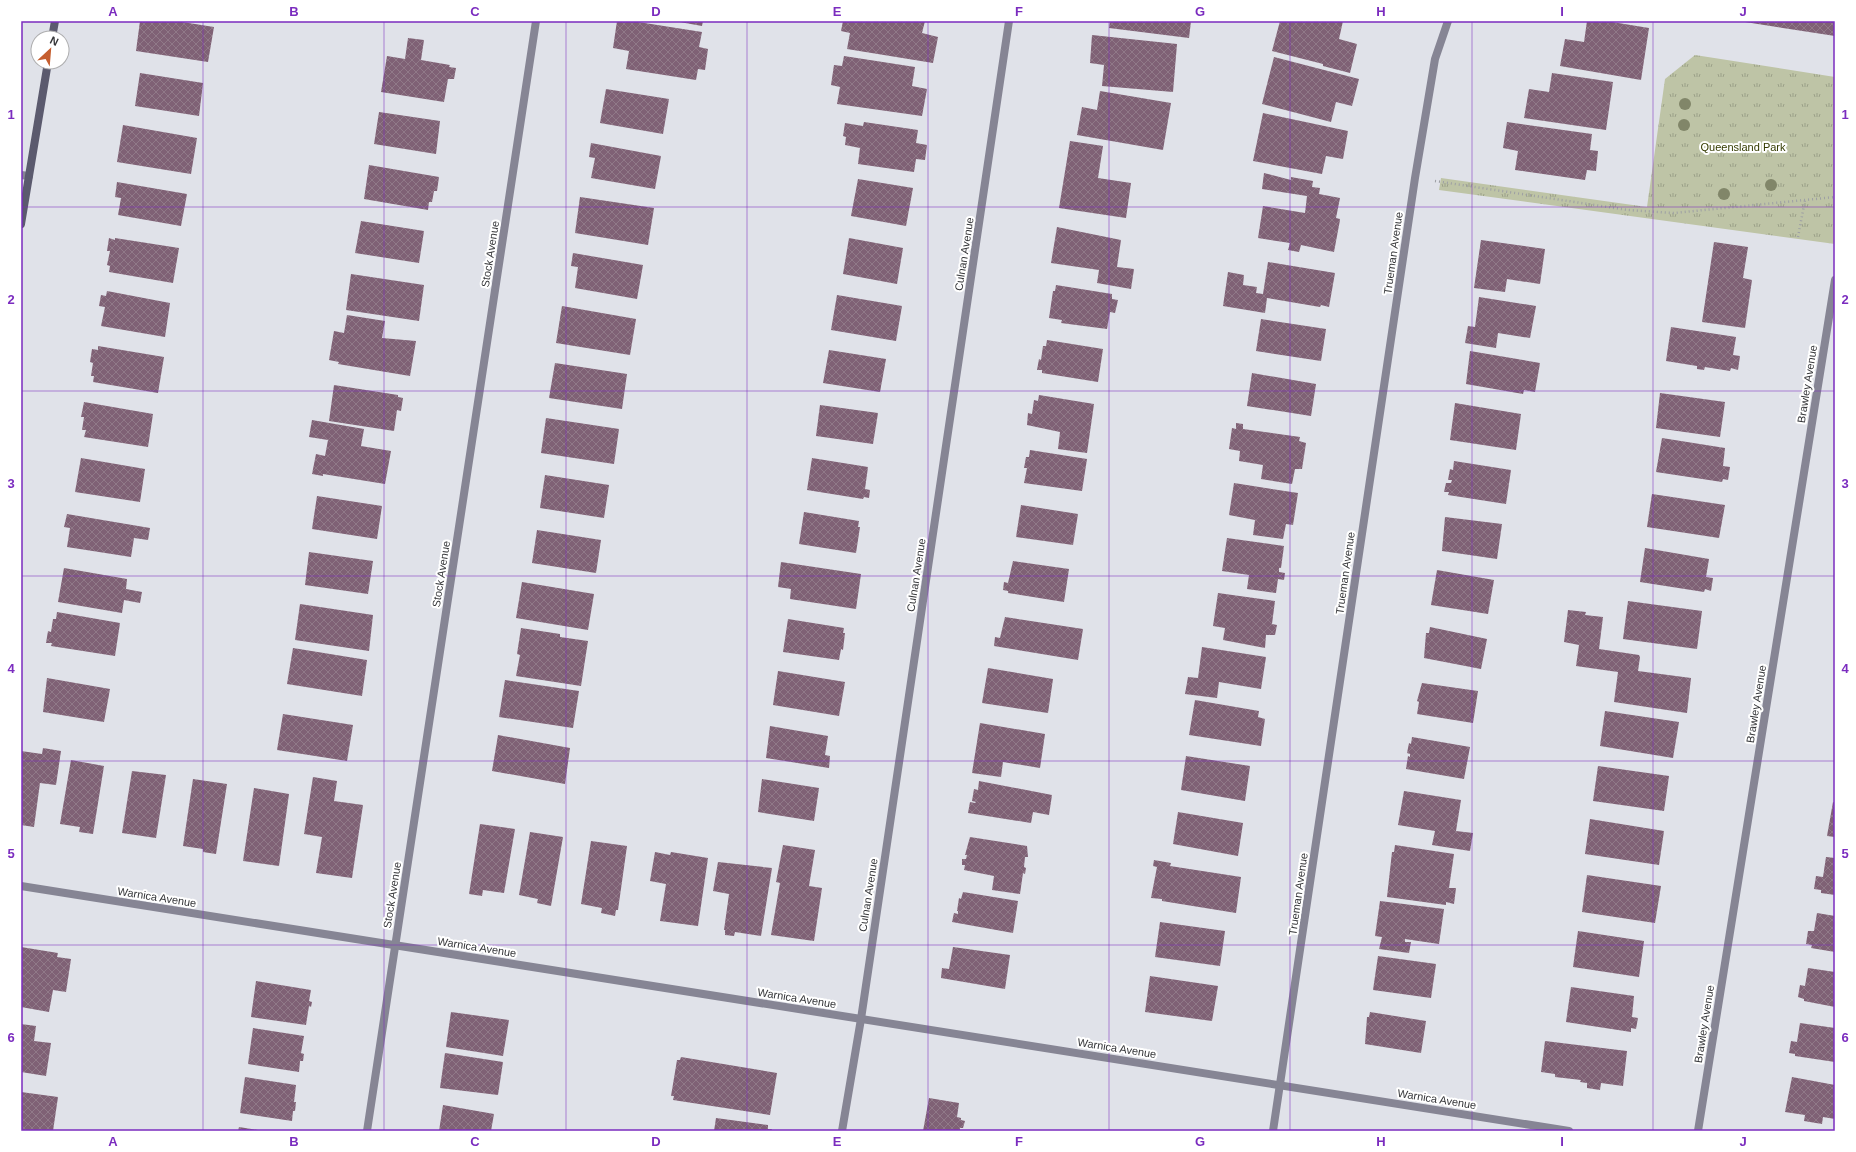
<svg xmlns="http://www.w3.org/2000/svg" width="1856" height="1152" font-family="Helvetica,sans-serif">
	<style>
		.park { fill: url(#park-tufts) }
		.building { fill: url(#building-cross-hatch) }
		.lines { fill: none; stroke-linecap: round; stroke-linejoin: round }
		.path { stroke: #9d9fa4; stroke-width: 2.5; stroke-dasharray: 1 3; stroke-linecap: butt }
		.lane { stroke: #868594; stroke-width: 8 }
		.street { stroke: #868594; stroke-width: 8 }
		.secondary { stroke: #5b5a6e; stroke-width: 8 }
		.tree { fill: #818669 }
		.grid { fill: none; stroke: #7b2cbf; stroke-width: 1; stroke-opacity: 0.55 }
		.labels { text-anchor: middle; stroke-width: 4; stroke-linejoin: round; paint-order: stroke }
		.park-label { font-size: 11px; fill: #343b00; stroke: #fff }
		.street-label { font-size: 11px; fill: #343538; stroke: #fff }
		.neatline { fill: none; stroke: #7b2cbf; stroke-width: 1.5 }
		.grid-label { font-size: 13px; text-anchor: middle; font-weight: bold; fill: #7b2cbf }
	</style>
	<defs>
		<pattern id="park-tufts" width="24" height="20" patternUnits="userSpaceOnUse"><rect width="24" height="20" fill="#bec4a6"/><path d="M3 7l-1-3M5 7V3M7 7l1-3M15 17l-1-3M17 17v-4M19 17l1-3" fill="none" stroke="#9ba088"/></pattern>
		<pattern id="building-cross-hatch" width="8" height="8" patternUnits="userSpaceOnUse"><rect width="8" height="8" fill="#7f6175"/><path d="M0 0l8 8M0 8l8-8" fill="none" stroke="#907988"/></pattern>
	</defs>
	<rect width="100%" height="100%" fill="#e0e2e9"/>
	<polygon class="park" points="1695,55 1835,77 1835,244 1439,190 1441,178 1647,207 1665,79"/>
	<g class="building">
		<polygon points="140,21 176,21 214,27 208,62 136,51"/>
		<polygon points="617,21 632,21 702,32 699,47 708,49 705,70 698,69 696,80 626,69 629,51 613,48"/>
		<polygon points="674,21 703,21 702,26"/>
		<polygon points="843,21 925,21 922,33 938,37 933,63 847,49 850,33 841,31"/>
		<polygon points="1110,21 1191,21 1189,38 1109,28"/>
		<polygon points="1280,21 1343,21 1339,39 1357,44 1350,73 1323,66 1323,64 1272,51"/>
		<polygon points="1587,21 1606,21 1649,28 1641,80 1560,66 1565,39 1584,42"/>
		<polygon points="1746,21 1835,21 1835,36 1745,22"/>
		<polygon points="1092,35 1177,44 1173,92 1102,86 1104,65 1090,63"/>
		<polygon points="408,38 424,40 421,60 450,65 449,67 456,68 454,79 448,79 444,102 381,92 387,56 405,59"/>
		<polygon points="844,56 915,67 912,86 927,89 922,116 837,104 840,87 831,85 834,65 842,66"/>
		<polygon points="1274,57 1359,79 1352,106 1336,102 1331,122 1262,104"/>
		<polygon points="140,73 203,83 199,116 135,106"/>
		<polygon points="1552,73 1613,82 1606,130 1524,118 1529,89 1549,92"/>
		<polygon points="606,89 669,99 663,134 600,123"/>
		<polygon points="1100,91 1171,103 1163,150 1077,135 1082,107 1097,110"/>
		<polygon points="379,112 440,121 436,154 374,144"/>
		<polygon points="1263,113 1348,131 1343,159 1326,156 1322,174 1253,161"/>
		<polygon points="864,122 918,130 916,143 927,145 925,160 916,159 914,172 858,164 860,148 845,145 846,137 843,136 845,123 863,126"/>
		<polygon points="1507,122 1592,134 1590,150 1598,151 1596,171 1587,170 1585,180 1515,170 1518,151 1503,148"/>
		<polygon points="123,125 197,138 191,174 117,162"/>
		<polygon points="1070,141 1103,146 1098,178 1131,183 1126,218 1059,208"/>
		<polygon points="591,143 661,156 655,189 591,178 595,158 589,157"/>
		<polygon points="369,165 439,177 437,191 434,191 432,202 429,202 428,210 364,199"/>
		<polygon points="1264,173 1291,180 1291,177 1313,181 1312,187 1320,188 1319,194 1340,198 1336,218 1340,219 1340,220 1334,252 1301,245 1299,252 1288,250 1290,243 1258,238 1263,206 1305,213 1307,196 1262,189"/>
		<polygon points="858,179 913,188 906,226 851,216"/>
		<polygon points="117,182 187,194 181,226 118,215 121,198 115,197"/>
		<polygon points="580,197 654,208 648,245 575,233"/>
		<polygon points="361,221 424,231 419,263 355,253"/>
		<polygon points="1057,227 1121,240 1117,267 1134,269 1131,289 1097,283 1099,270 1051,263"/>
		<polygon points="109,238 115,240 115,238 179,248 173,283 109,272 110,266 107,265 110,251 107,251"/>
		<polygon points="849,238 903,248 897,284 843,274"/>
		<polygon points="1481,240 1545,249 1540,284 1507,279 1505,292 1474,288"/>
		<polygon points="1714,242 1748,247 1743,278 1752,280 1745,328 1702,322"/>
		<polygon points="573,253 643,265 637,299 575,288 578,267 571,266"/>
		<polygon points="1268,262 1335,273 1329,307 1321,305 1320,307 1267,298 1265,313 1223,306 1228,272 1244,275 1243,285 1257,287 1256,293 1263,294"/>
		<polygon points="351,274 424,285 419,321 346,310"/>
		<polygon points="1056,285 1112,294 1112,299 1118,300 1115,313 1110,312 1107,329 1061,323 1062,320 1049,318 1053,291 1055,291"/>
		<polygon points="107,291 170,303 165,337 101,326 105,307 99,306 101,295 106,296"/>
		<polygon points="837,295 902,306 896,341 831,330"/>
		<polygon points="1479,297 1536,306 1530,338 1498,333 1496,348 1465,343 1468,326 1475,327"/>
		<polygon points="562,306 636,319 630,355 556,343"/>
		<polygon points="347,315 385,321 382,338 416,341 410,376 338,364 339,362 329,360 334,331 344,333"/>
		<polygon points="1261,319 1326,329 1321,361 1256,351"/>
		<polygon points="1671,327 1736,337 1733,355 1740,356 1738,370 1731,368 1730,371 1705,367 1704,370 1697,369 1697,366 1666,361"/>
		<polygon points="1047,340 1103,349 1098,382 1042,373 1042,370 1037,370 1039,359 1041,360 1043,346 1046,346"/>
		<polygon points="98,346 164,357 158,393 93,382 94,376 91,376 93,363 90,362 92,349 98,350"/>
		<polygon points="829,350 886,359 880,392 823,383"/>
		<polygon points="1470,351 1540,363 1535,392 1524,390 1523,394 1466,384"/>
		<polygon points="555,363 627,374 622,409 549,398"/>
		<polygon points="1252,373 1316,384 1311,416 1247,406"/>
		<polygon points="334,385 398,395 398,397 403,398 401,411 397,410 394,431 329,421"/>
		<polygon points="1660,393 1725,402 1720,437 1656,428"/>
		<polygon points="1039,395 1094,404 1087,453 1058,449 1060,432 1027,425 1028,413 1032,414 1034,400 1038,401"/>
		<polygon points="84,402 153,414 148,447 84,437 86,430 82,430 84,417 81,417"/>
		<polygon points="1455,403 1521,414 1516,450 1450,440"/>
		<polygon points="820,405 878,413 873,444 816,436"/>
		<polygon points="546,418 619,429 614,464 541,453"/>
		<polygon points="312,420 364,429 361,446 391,451 385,484 323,474 323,476 312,474 316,454 325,456 328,440 309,437"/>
		<polygon points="1236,423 1243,424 1243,429 1300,437 1299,441 1306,443 1302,469 1295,469 1292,484 1261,479 1263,465 1239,461 1240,451 1229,449 1232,428 1236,429"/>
		<polygon points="1662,438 1725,448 1723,466 1730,467 1728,480 1723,479 1722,482 1656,472"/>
		<polygon points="1030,450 1087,459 1082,491 1024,483 1027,468 1024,468 1026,457 1029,457"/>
		<polygon points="81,458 145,469 140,502 75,492"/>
		<polygon points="812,458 868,467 865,489 870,490 869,498 864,497 863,499 807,490"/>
		<polygon points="1454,461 1511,470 1506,504 1448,495 1449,492 1444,492 1446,483 1451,483 1452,480 1448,480 1450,469 1453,470"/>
		<polygon points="545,475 609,485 604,518 540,508"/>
		<polygon points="1234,483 1298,493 1293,525 1286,524 1283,539 1253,535 1255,520 1229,515"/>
		<polygon points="1652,494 1725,505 1719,538 1647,527"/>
		<polygon points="317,496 382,506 377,539 312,529"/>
		<polygon points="1021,505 1078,514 1073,545 1016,537"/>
		<polygon points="804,512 859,521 858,527 860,527 856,553 799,544"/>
		<polygon points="67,514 150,528 148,540 134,538 131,557 67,547 70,528 64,527"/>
		<polygon points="1445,517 1502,524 1497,559 1442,551"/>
		<polygon points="537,530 601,540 596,573 532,563"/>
		<polygon points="1227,538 1284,546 1281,568 1279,568 1279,572 1285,573 1284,580 1278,579 1276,593 1247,589 1249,575 1222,571"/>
		<polygon points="1645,548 1709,559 1706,577 1713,578 1711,591 1705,589 1704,592 1640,582"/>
		<polygon points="309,552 373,561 368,594 305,585"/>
		<polygon points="1013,561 1069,569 1064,602 1008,593 1008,591 1003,590 1004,582 1008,583"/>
		<polygon points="781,562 861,574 856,609 790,599 791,589 778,587"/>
		<polygon points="64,568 127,579 126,589 142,592 140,603 124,600 122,613 58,602"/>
		<polygon points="1437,570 1494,580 1488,614 1431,605"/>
		<polygon points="522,582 594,594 588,630 516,618"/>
		<polygon points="1218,593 1275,601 1272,624 1277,625 1275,635 1266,635 1265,648 1223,640 1225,628 1213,626"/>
		<polygon points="1628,601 1702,611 1697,649 1623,639"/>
		<polygon points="300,604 373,615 369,651 295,640"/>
		<polygon points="1568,610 1586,612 1585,615 1603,617 1599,649 1639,655 1640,657 1638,671 1691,678 1687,713 1614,702 1618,672 1576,666 1579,645 1564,642"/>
		<polygon points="57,612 120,623 115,656 51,646 52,643 46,643 48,631 51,632 53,619 56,619"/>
		<polygon points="1005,617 1083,629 1078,660 994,646 995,637 1000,638"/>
		<polygon points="788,619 844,628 843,633 845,633 843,650 841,649 839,660 783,652"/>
		<polygon points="1430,627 1487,639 1481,669 1424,658 1426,633 1429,633"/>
		<polygon points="521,628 560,634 560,637 588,641 581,686 516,676 520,655 517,654"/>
		<polygon points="1202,647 1266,657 1261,689 1219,682 1217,698 1185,694 1188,677 1198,678"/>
		<polygon points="293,648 367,660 362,696 287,684"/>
		<polygon points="988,668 1053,679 1048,713 982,703"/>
		<polygon points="778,671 845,682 839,716 773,705"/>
		<polygon points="47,678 110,689 104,722 43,712"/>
		<polygon points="505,680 579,691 573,728 499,717"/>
		<polygon points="1422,683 1478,691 1473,723 1417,714 1419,702 1417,701"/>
		<polygon points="1195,700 1259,711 1258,717 1265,719 1261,746 1189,735"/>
		<polygon points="1605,711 1679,722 1673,758 1600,746"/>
		<polygon points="283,714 353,725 347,761 277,750"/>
		<polygon points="980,723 1045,734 1040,768 1003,762 1001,777 972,773"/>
		<polygon points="770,726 828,736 825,755 830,756 829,768 766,758"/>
		<polygon points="498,735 570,748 565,784 492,771"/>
		<polygon points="1412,737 1470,747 1464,779 1406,769 1408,756 1410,757 1410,754 1407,753 1409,743 1411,744"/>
		<polygon points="43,748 61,751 56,785 40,783 34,827 21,825 21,751 42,754"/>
		<polygon points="1186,756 1250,766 1245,801 1181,790"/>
		<polygon points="71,760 104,766 93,834 79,832 80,827 60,824"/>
		<polygon points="1598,766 1669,776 1664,811 1593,801"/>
		<polygon points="132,771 166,775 156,838 122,833"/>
		<polygon points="313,777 337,781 334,801 363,805 352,878 316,873 322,837 304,834"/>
		<polygon points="193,779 227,784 216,854 203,852 203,849 183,846"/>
		<polygon points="762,779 819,788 814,821 758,812"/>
		<polygon points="979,781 1052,795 1049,815 1033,812 1031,823 968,813 970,802 975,803 976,802 972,801 974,789 978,790"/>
		<polygon points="254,788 289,794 279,866 243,861"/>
		<polygon points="1404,791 1461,800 1456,831 1473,833 1470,851 1432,845 1435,831 1398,825"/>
		<polygon points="1833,802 1835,803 1835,837 1827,836"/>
		<polygon points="1178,812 1243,823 1238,856 1173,844"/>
		<polygon points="1590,819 1664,831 1659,865 1585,854"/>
		<polygon points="480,824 515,829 504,893 483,890 482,896 469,894"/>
		<polygon points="530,832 563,837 551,906 537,903 538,899 519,895"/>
		<polygon points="970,837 1027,846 1028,857 1025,857 1024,867 1026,868 1025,874 1023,873 1020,894 992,890 994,876 964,870 965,865 962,865 962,859 966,859 967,855 965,855"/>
		<polygon points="591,841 627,846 618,910 616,910 615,916 601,913 602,908 581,904"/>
		<polygon points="783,845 815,850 809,886 822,888 814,941 771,935 780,883 776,882"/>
		<polygon points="1395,845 1454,854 1449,888 1456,888 1454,904 1446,902 1446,905 1387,897 1392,852 1394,852"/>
		<polygon points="655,852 670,855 671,852 708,858 698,926 660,921 666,884 650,881"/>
		<polygon points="1826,857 1835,858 1835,895 1821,893 1821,890 1814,889 1816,876 1823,877"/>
		<polygon points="1154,860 1171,863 1170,866 1241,877 1236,913 1162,901 1162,899 1151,898 1157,867 1153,866"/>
		<polygon points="718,862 772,868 761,936 735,932 734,936 725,935 725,930 724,930 729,894 713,891"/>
		<polygon points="1587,875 1661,886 1655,923 1582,912"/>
		<polygon points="963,892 1018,901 1013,933 952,922 954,913 958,914 958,911 957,911 959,898 961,899"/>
		<polygon points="1380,901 1444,909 1439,944 1405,939 1405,942 1411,942 1409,953 1379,949 1382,937 1375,936"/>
		<polygon points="1817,913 1835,916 1835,952 1811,948 1812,945 1806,944 1808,931 1814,931"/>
		<polygon points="1160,922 1225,931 1220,966 1155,957"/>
		<polygon points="1578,931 1644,941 1639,977 1573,967"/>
		<polygon points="21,947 58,953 57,957 71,959 66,992 53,990 49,1012 21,1007"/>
		<polygon points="953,947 1010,955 1005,989 941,978 942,968 949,969"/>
		<polygon points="1378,956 1436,964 1431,998 1373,990"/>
		<polygon points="1808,968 1835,972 1835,1007 1804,1001 1804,999 1798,997 1800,985 1805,986"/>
		<polygon points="1150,976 1218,986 1212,1021 1145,1012"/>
		<polygon points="256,981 311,990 309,1001 312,1002 311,1007 309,1006 306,1025 251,1017"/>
		<polygon points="1571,987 1634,996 1632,1017 1638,1018 1636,1029 1631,1028 1631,1032 1566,1022"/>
		<polygon points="451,1012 509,1020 503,1056 446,1047"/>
		<polygon points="1370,1012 1426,1021 1421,1053 1365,1044 1367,1017 1369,1017"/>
		<polygon points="1800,1023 1835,1028 1835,1062 1795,1056 1795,1054 1789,1053 1791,1041 1797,1042"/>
		<polygon points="21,1024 36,1026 34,1041 51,1043 46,1076 21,1072"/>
		<polygon points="253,1028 304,1036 301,1053 304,1054 303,1061 300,1061 299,1072 248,1064"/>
		<polygon points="1545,1041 1627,1051 1623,1086 1601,1083 1600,1090 1587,1088 1587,1083 1580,1082 1581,1080 1555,1077 1555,1074 1541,1072"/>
		<polygon points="445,1053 503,1062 498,1095 440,1088"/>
		<polygon points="681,1057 777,1073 770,1115 673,1100 674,1096 671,1096 677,1060 680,1060"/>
		<polygon points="245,1077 296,1085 294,1102 296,1102 295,1111 293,1111 292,1121 240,1113"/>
		<polygon points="1792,1077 1835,1085 1835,1119 1823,1117 1822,1124 1804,1121 1805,1115 1785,1112"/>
		<polygon points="21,1092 58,1097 53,1131 21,1131"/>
		<polygon points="929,1098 959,1103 957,1117 961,1118 961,1120 965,1121 963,1128 960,1128 960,1131 923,1131"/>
		<polygon points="443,1105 494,1114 491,1131 439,1131"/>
		<polygon points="716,1118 768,1125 768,1129 772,1129 771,1131 714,1131"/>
		<polygon points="239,1127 258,1130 258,1131 238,1131"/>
	</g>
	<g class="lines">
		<g class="path">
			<polyline points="1435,181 1628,210 1674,213 1835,197"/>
			<polyline points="1798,237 1805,200"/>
		</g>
		<polyline class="lane" points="21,175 29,176"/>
		<g class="street">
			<polyline points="21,886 1569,1131"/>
			<polyline points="367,1131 536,21"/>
			<polyline points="842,1131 861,1019 1009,21"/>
			<polyline points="1273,1131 1415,178 1435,59 1448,21"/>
			<polyline points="1698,1131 1835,280"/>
		</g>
		<g class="secondary">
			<polyline points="52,38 55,21"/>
			<polyline points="21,224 48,62"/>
		</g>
	</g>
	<g class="tree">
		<circle cx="1685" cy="104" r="6"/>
		<circle cx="1684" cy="125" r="6"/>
		<circle cx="1771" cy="185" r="6"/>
		<circle cx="1724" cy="194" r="6"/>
	</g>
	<path class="grid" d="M203,21V1131M384,21V1131M566,21V1131M747,21V1131M928,21V1131M1109,21V1131M1290,21V1131M1472,21V1131M1653,21V1131M21,207H1835M21,391H1835M21,576H1835M21,761H1835M21,945H1835"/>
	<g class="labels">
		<g class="park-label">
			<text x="1743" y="151">Queensland Park</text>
		</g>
		<g class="street-label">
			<text transform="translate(1393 253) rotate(-82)" y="4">Trueman Avenue</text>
			<text transform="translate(490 254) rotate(-81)" y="4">Stock Avenue</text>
			<text transform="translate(964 254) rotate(-81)" y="4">Culnan Avenue</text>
			<text transform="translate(1807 384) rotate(-81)" y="4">Brawley Avenue</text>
			<text transform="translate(1345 573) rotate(-82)" y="4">Trueman Avenue</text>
			<text transform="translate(441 574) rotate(-81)" y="4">Stock Avenue</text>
			<text transform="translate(916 575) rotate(-81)" y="4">Culnan Avenue</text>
			<text transform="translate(1756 704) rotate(-81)" y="4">Brawley Avenue</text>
			<text transform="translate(1298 894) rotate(-82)" y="4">Trueman Avenue</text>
			<text transform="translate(392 895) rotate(-81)" y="4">Stock Avenue</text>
			<text transform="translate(868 895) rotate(-81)" y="4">Culnan Avenue</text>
			<text transform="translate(157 897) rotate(9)" y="4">Warnica Avenue</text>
			<text transform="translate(477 947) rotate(9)" y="4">Warnica Avenue</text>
			<text transform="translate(797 998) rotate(9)" y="4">Warnica Avenue</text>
			<text transform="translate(1704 1024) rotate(-81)" y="4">Brawley Avenue</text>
			<text transform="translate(1117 1048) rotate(9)" y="4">Warnica Avenue</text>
			<text transform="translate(1437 1099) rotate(9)" y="4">Warnica Avenue</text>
		</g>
	</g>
	<rect width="1856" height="1152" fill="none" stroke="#ffffff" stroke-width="44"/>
	<g transform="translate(50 50) rotate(26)"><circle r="19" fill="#ffffff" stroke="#aeaeaf"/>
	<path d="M0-3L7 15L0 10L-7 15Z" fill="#c55e2f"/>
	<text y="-6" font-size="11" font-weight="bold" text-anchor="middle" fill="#343538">N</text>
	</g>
	<rect x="22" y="22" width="1812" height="1108" class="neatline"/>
	<g class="grid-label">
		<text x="113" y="16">A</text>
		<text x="294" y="16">B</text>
		<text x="475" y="16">C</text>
		<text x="656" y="16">D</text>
		<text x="837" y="16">E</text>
		<text x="1019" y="16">F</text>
		<text x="1200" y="16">G</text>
		<text x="1381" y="16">H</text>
		<text x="1562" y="16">I</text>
		<text x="1743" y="16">J</text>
		<text x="11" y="119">1</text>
		<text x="1845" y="119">1</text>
		<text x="11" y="304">2</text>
		<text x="1845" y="304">2</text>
		<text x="11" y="488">3</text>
		<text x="1845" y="488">3</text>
		<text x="11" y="673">4</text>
		<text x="1845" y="673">4</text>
		<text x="11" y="858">5</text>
		<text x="1845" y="858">5</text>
		<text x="11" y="1042">6</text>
		<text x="1845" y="1042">6</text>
		<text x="113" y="1146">A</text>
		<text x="294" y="1146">B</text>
		<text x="475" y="1146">C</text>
		<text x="656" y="1146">D</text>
		<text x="837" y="1146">E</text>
		<text x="1019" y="1146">F</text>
		<text x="1200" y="1146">G</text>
		<text x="1381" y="1146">H</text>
		<text x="1562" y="1146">I</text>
		<text x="1743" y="1146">J</text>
	</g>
</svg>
